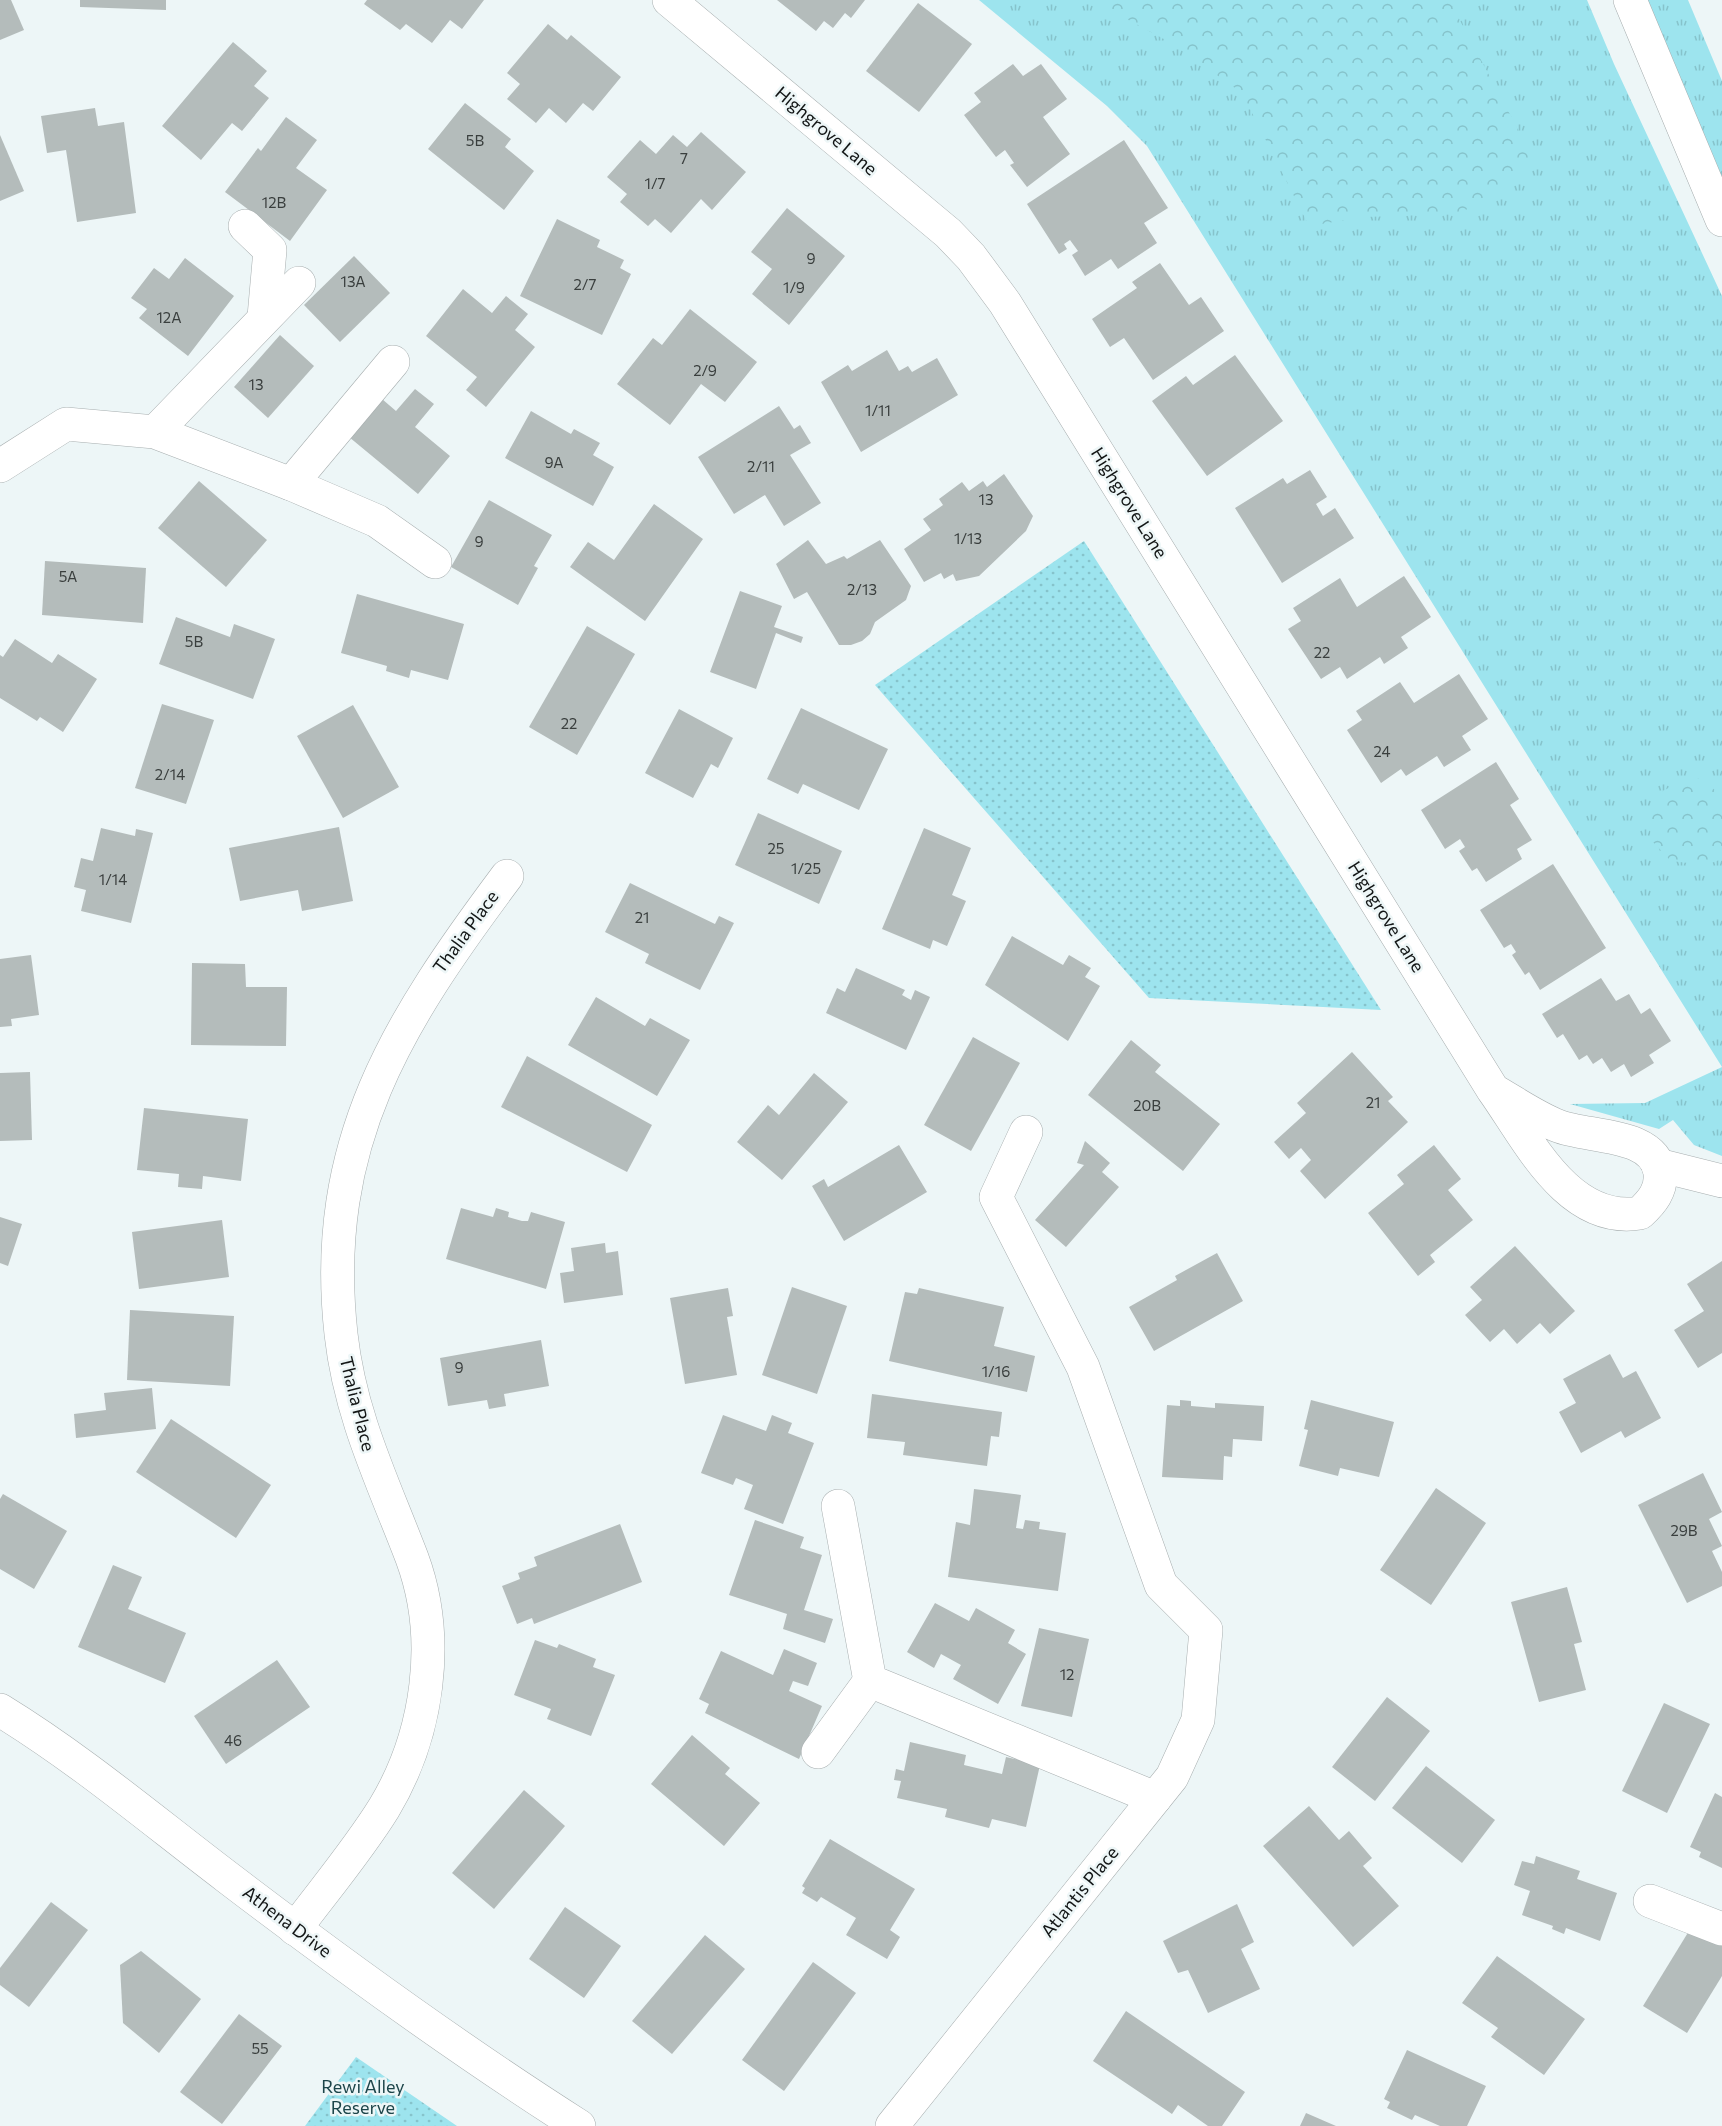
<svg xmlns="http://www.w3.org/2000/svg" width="1722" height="2126" font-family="Commissioner,sans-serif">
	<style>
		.grass { fill: url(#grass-tufts) }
		.forest { fill: url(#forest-crowns) }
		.park { fill: url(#park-dots) }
		.building { fill: #b4bcbb }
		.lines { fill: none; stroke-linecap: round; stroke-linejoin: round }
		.minor-casing { stroke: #a7aeaf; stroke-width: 34 }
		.highway-casing { stroke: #a7aeaf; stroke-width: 34 }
		.minor { stroke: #fff; stroke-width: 33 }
		.highway { stroke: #fff; stroke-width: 33 }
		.labels { text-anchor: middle; stroke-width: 5; stroke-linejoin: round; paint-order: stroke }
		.number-label { font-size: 15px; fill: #3a3f3e }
		.street-label { font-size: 18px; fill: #121515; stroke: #edf6f7 }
		.park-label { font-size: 18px; fill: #1c454a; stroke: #edf6f7 }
	</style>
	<defs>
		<pattern id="grass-tufts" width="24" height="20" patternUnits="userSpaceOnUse" patternTransform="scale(1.5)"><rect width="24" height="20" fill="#9de4ee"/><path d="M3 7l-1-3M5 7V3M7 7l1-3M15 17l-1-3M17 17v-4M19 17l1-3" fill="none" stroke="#86c3cb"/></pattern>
		<pattern id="forest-crowns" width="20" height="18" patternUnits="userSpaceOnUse" patternTransform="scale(1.5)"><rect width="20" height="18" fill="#9de4ee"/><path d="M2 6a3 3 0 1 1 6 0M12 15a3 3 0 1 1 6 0" fill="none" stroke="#86c3cb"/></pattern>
		<pattern id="park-dots" width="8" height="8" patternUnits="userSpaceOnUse" patternTransform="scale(1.5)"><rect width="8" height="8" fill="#9de4ee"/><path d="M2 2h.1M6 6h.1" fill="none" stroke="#86c3cb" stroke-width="1.8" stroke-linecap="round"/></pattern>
	</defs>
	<rect width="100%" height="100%" fill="#edf6f7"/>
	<g class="grass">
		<polygon points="979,0 1587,0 1614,64 1722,296 1722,1156 1694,1145 1673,1120 1659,1129 1570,1104 1645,1103 1722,1067 1147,146 1107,106"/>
		<polygon points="1647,0 1688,0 1722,81 1722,179"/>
	</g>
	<g class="forest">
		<polygon points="1085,0 1449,0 1531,154 1514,181 1459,214 1364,217 1309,226 1242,93 1173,44 1123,17"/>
		<path d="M1702,778L1722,797V859L1706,865L1671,861L1650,839C1652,793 1657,787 1702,778Z"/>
	</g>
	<g class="park">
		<polygon points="1084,541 1381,1010 1149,998 875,685"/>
		<polygon points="356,2057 457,2126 305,2126"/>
	</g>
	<g class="building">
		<polygon points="0,0 11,0 24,30 0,40"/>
		<polygon points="80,0 166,0 166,10 80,7"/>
		<polygon points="367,0 484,0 462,29 450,20 432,43 406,24 400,30 364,4"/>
		<polygon points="777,0 865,0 851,18 845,13 833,28 824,21 816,31"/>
		<polygon points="918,3 972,44 919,112 866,71"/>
		<polygon points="548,24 567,40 571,35 621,77 593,111 583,103 566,123 549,108 536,123 507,99 520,84 507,73"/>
		<polygon points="233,42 267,71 254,86 269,98 242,131 232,123 201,160 162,126"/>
		<polygon points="1013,64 1023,76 1041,64 1067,99 1043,117 1070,154 1027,187 1010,165 1014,163 1005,150 996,157 964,115 981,102 974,93"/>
		<polygon points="465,103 511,139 505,147 534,171 504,210 428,149"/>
		<polygon points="95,108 98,126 124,122 136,213 77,222 66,150 47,153 41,116"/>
		<polygon points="286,117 317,140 296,168 327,190 290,241 225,192 258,148 261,151"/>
		<polygon points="701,132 746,172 712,210 701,199 671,233 655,219 648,226 620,202 627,194 607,177 640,140 656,154 673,135 687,147"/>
		<polygon points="0,135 24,191 0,201"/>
		<polygon points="1124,140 1168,208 1144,223 1157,243 1118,269 1111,259 1085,276 1072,255 1078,251 1070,240 1064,244 1067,249 1059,254 1027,204"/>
		<polygon points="787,208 845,256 789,325 752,294 772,269 751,252"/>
		<polygon points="557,219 600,240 597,247 624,260 620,268 631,274 602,335 520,296"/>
		<polygon points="354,256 390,293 340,342 304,305"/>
		<polygon points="185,258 234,296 188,356 139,318 147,309 131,298 154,268 169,279"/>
		<polygon points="1160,263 1189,305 1201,297 1224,331 1153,380 1124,338 1110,347 1092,319 1137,288 1132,282"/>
		<polygon points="463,289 492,313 506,296 528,314 515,330 535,347 486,407 466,390 477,377 426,336"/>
		<polygon points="690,309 757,362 725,402 701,384 670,425 617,384 653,338 662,345"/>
		<polygon points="280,335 314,366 268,418 234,387"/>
		<polygon points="887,350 899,371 908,366 912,372 937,358 958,395 861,452 821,382 848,365 852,371"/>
		<polygon points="1235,355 1283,421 1207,476 1152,401 1186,376 1193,385"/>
		<polygon points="415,389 434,404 415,427 450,456 418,494 343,432 375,393 396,411"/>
		<polygon points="779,406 794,429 800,425 811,443 790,455 821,503 784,526 765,495 734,514 698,457"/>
		<polygon points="531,411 571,434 574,429 600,443 593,455 614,467 593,506 505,458"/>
		<polygon points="1310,470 1327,497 1316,504 1323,516 1335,508 1354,538 1282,583 1235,508 1283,478 1287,484"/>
		<polygon points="1004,474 1033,516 1026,531 979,576 956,581 953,574 944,579 941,573 924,582 904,549 931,530 923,519 943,505 939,499 962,482 969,491 983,481 987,487"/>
		<polygon points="199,481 267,540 226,587 158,528"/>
		<polygon points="489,500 552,535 534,566 538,568 518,605 451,567"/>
		<polygon points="654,504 703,539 645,621 570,567 588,542 614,560"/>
		<polygon points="808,540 826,564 844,556 847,559 880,540 911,586 906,600 875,622 870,634 862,641 851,645 839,645 807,592 794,599 776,564"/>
		<polygon points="45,561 146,568 143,623 42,615"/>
		<polygon points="1404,576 1431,617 1401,637 1408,648 1384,664 1380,657 1347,679 1340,667 1321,679 1288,629 1301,621 1293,608 1340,578 1357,607"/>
		<polygon points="740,591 782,606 774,627 803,637 801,643 776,633 756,689 710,672"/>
		<polygon points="357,594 464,624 448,680 411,670 409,678 386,671 387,666 341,653"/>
		<polygon points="176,617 230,637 234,624 275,639 253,699 159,664"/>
		<polygon points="587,626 635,654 577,755 529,727"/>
		<polygon points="15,639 52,663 58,654 97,679 63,732 40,717 37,721 0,698 0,655 3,657"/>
		<polygon points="1459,674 1488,719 1462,736 1471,750 1444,767 1437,756 1406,776 1401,769 1381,783 1347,730 1362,720 1356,711 1400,682 1414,703"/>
		<polygon points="162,704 214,720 186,804 135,788"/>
		<polygon points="353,705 399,787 343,818 297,736"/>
		<polygon points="801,708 888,749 859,810 803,784 798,794 767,779"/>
		<polygon points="679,709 733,738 718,768 711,764 693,798 645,773"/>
		<polygon points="1496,762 1519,799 1510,805 1532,840 1517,849 1522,859 1486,882 1477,868 1472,871 1459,851 1465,847 1460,839 1445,849 1421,810"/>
		<polygon points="758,813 842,851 819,904 735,865"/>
		<polygon points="339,827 353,901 302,911 298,890 240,901 229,848"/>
		<polygon points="101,828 135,836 136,829 153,833 131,923 81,911 86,890 74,887 81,858 93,861"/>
		<polygon points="924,828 971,848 952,895 966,901 947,946 933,940 930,949 882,929"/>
		<polygon points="1553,864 1606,948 1540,990 1529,972 1525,975 1512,955 1516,952 1511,944 1504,948 1480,910"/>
		<polygon points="630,883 715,924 719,916 734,923 700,990 645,963 649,954 605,932"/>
		<polygon points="1012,936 1063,965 1069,955 1091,968 1085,977 1100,986 1068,1041 985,985"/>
		<polygon points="31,955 39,1015 11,1019 12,1026 0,1027 0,959"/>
		<polygon points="192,963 245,964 246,987 287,987 286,1046 191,1045"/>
		<polygon points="856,968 905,990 902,995 911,1000 915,990 930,997 906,1050 826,1013 837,988 845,992"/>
		<polygon points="1601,978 1616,1001 1629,994 1641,1014 1650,1008 1671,1041 1649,1055 1654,1063 1631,1077 1624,1064 1611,1072 1602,1058 1593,1064 1587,1055 1579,1060 1563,1034 1557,1038 1542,1014"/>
		<polygon points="596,997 645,1026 650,1018 690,1040 657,1096 568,1045"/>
		<polygon points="973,1037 1020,1063 971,1151 924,1125"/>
		<polygon points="1131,1040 1161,1065 1155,1072 1220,1124 1183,1171 1088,1095"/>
		<polygon points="1352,1052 1393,1097 1388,1101 1408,1122 1325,1199 1300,1171 1311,1160 1301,1148 1289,1159 1274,1142 1306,1113 1297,1103"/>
		<polygon points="527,1056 652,1125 627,1172 501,1107"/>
		<polygon points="30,1072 32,1140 0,1141 0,1073"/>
		<polygon points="814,1073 848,1102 782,1180 737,1142 768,1105 779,1115"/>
		<polygon points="144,1108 248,1119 241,1181 203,1176 202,1189 178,1187 179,1174 137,1170"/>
		<polygon points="1085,1141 1110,1163 1102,1172 1119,1187 1066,1247 1035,1220 1084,1165 1077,1163"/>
		<polygon points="899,1145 927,1192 844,1241 812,1186 824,1179 828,1187"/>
		<polygon points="1434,1145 1461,1179 1448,1190 1473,1220 1430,1255 1435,1262 1418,1276 1368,1213 1404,1184 1397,1175"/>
		<polygon points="461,1208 493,1217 496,1208 509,1212 508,1217 522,1221 528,1221 531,1212 565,1222 546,1289 446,1259"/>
		<polygon points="0,1217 22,1224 8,1266 0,1263"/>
		<polygon points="222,1220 229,1277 139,1289 132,1232"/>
		<polygon points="605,1243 606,1253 618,1251 623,1295 564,1303 560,1273 574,1271 571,1248"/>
		<polygon points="1515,1246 1575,1311 1550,1334 1540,1323 1517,1344 1504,1329 1490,1342 1465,1315 1482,1300 1470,1287"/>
		<polygon points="1217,1253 1243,1301 1154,1351 1129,1307 1177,1280 1175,1276"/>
		<polygon points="1722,1261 1722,1353 1698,1368 1674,1330 1704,1311 1687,1284"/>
		<polygon points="792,1287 847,1306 817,1394 762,1375"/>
		<polygon points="728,1288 733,1316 727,1317 737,1375 685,1384 670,1298"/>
		<polygon points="919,1288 1004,1307 994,1346 1035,1356 1027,1392 889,1361 905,1292 917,1294"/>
		<polygon points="130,1310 234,1316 230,1386 127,1380"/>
		<polygon points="541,1340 549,1386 504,1394 506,1406 489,1409 487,1400 448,1406 440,1358"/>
		<polygon points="1610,1354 1623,1378 1636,1371 1661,1418 1625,1438 1621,1431 1581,1453 1559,1412 1576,1403 1563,1379"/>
		<polygon points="152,1388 156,1429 76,1438 74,1414 106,1410 104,1393"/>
		<polygon points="872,1394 1002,1412 999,1437 991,1436 987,1466 903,1455 905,1442 867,1438"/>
		<polygon points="1180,1400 1191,1401 1191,1406 1215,1408 1215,1403 1264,1406 1262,1441 1233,1439 1232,1457 1224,1456 1223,1480 1162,1477 1167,1405 1180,1406"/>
		<polygon points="1311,1400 1394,1422 1379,1477 1340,1468 1338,1476 1299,1466 1308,1430 1304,1429"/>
		<polygon points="723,1415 766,1431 772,1415 792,1423 788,1433 814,1443 783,1524 744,1509 753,1485 736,1478 733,1485 701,1473"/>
		<polygon points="171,1419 271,1485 236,1538 136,1472"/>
		<polygon points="1703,1473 1722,1512 1709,1519 1722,1546 1712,1551 1722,1572 1722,1586 1687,1603 1638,1505"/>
		<polygon points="1436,1488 1486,1523 1431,1605 1380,1570"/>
		<polygon points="974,1489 1021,1495 1016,1528 1023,1529 1025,1520 1040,1522 1039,1529 1066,1533 1058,1591 948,1577 956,1522 970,1525"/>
		<polygon points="3,1494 67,1531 34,1589 0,1569 0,1499"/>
		<polygon points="755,1520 804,1537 800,1548 822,1555 804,1610 833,1619 825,1643 783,1629 787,1614 729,1595"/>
		<polygon points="620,1524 642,1582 534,1624 532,1618 517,1624 502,1586 520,1579 518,1573 537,1566 534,1557"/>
		<polygon points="113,1565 142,1577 128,1609 186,1633 165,1683 78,1647"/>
		<polygon points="1567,1587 1582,1642 1574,1644 1586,1690 1539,1702 1511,1602"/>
		<polygon points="935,1603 969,1621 976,1608 1015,1630 1008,1643 1026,1654 998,1704 953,1679 961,1665 941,1654 934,1668 907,1652"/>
		<polygon points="1039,1628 1089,1639 1072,1717 1021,1706"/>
		<polygon points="535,1640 557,1648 559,1644 596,1659 593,1667 615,1675 591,1736 547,1719 551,1709 514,1695"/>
		<polygon points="784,1649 817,1663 808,1686 793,1681 789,1691 822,1706 799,1759 705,1713 709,1704 699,1699 721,1651 773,1675"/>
		<polygon points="277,1660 310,1707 226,1764 194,1716"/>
		<polygon points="1387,1697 1430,1731 1375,1801 1332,1767"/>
		<polygon points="1664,1703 1710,1724 1667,1813 1622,1791"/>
		<polygon points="692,1735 730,1768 725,1774 760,1803 724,1846 651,1784"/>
		<polygon points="910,1742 966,1755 964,1765 1002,1774 1006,1757 1040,1765 1026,1827 992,1819 989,1828 945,1817 947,1809 897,1798 901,1781 894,1780 896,1769 904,1771"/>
		<polygon points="1426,1766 1495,1820 1462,1863 1392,1808"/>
		<polygon points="524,1790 565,1826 494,1909 452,1873"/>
		<polygon points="1715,1793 1722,1797 1722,1868 1699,1857 1701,1852 1690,1847"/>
		<polygon points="1309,1806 1339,1840 1349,1831 1372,1858 1363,1866 1399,1906 1353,1947 1263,1846"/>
		<polygon points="830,1839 915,1889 890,1930 900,1937 887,1959 846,1935 856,1918 821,1897 817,1902 802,1893 805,1888 802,1886"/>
		<polygon points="1536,1856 1580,1871 1577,1879 1617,1893 1600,1941 1566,1928 1564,1934 1552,1929 1553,1926 1522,1915 1530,1891 1514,1885 1522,1861 1534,1864"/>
		<polygon points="51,1902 88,1930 29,2007 0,1985 0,1968"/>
		<polygon points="1237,1904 1254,1942 1241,1949 1260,1989 1208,2013 1188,1970 1178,1973 1163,1941"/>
		<polygon points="565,1907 621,1946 584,1998 529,1959"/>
		<polygon points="1692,1926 1722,1945 1722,1976 1687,2033 1643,2006"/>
		<polygon points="705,1935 745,1969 672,2054 632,2021"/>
		<polygon points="141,1951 201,1999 159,2053 123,2023 120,1965"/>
		<polygon points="1497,1956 1585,2019 1544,2075 1491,2037 1498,2028 1462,2003"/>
		<polygon points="813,1962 856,1993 784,2091 742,2060"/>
		<polygon points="1126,2011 1245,2092 1222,2126 1208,2126 1178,2105 1172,2114 1093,2061"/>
		<polygon points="239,2014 282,2046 222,2124 180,2092"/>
		<polygon points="1407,2050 1486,2086 1467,2126 1440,2126 1415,2115 1412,2120 1387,2108 1390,2102 1384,2099"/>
		<polygon points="1306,2113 1336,2126 1300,2126"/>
	</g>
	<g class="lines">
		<defs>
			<g id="minor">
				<path d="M669,0L948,233L971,257L1005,303L1493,1090C1528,1139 1568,1225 1640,1213C1652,1202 1662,1190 1660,1173C1655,1132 1588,1138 1558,1126C1535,1117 1514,1102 1493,1090"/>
				<polyline points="245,226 270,250 264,317"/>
				<polyline points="155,432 299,283"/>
				<polyline points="0,466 66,424 155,432 291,484 377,521 435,562"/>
				<polyline points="291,484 393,362"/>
				<polyline points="1658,1165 1722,1181"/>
				<polyline points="838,1506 870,1681 1155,1798"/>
				<path d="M0,1710C80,1759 152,1820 227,1877C341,1964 458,2049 579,2126"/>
				<polyline points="818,1752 870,1681"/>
				<polyline points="1650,1901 1722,1929"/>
				<path d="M295,1929C325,1889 358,1850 384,1808C428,1735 442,1639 412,1558C383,1482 350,1416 341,1334C320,1143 398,1022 507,876"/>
				<polyline points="892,2126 1172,1777 1198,1720 1206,1630 1161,1585 1083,1367 996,1197 1026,1132"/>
			</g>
			<polyline id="highway" points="1630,0 1722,220"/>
		</defs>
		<use href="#minor" class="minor-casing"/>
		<use href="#highway" class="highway-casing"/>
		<use href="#minor" class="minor"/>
		<use href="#highway" class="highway"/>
	</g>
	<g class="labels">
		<g class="number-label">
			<text x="475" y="146">5B</text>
			<text x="684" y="164">7</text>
			<text x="655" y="189">1/7</text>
			<text x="274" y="208">12B</text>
			<text x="811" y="264">9</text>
			<text x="353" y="287">13A</text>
			<text x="585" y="290">2/7</text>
			<text x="794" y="293">1/9</text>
			<text x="169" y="323">12A</text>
			<text x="705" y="376">2/9</text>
			<text x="256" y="390">13</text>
			<text x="878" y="416">1/11</text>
			<text x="554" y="468">9A</text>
			<text x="761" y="472">2/11</text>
			<text x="986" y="505">13</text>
			<text x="968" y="544">1/13</text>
			<text x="479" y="547">9</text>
			<text x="68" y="582">5A</text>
			<text x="862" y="595">2/13</text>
			<text x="194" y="647">5B</text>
			<text x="1322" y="658">22</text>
			<text x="569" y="729">22</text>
			<text x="1382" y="757">24</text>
			<text x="170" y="780">2/14</text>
			<text x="776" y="854">25</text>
			<text x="806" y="874">1/25</text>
			<text x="113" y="885">1/14</text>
			<text x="642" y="923">21</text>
			<text x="1373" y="1108">21</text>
			<text x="1147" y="1111">20B</text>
			<text x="459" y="1373">9</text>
			<text x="996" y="1377">1/16</text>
			<text x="1684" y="1536">29B</text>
			<text x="1067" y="1680">12</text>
			<text x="233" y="1746">46</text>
			<text x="260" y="2054">55</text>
		</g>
		<g class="street-label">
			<text transform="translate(826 131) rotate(40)" y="6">Highgrove Lane</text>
			<text transform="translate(1129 503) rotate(58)" y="6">Highgrove Lane</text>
			<text transform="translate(1386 917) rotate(58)" y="6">Highgrove Lane</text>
			<text transform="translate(466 932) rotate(-54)" y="6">Thalia Place</text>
			<text transform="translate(357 1404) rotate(76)" y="6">Thalia Place</text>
			<text transform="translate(1080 1892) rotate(-51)" y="6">Atlantis Place</text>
			<text transform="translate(287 1922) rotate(37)" y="6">Athena Drive</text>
		</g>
		<g class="park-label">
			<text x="363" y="2093">Rewi Alley<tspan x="363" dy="21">Reserve</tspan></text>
		</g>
	</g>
</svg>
